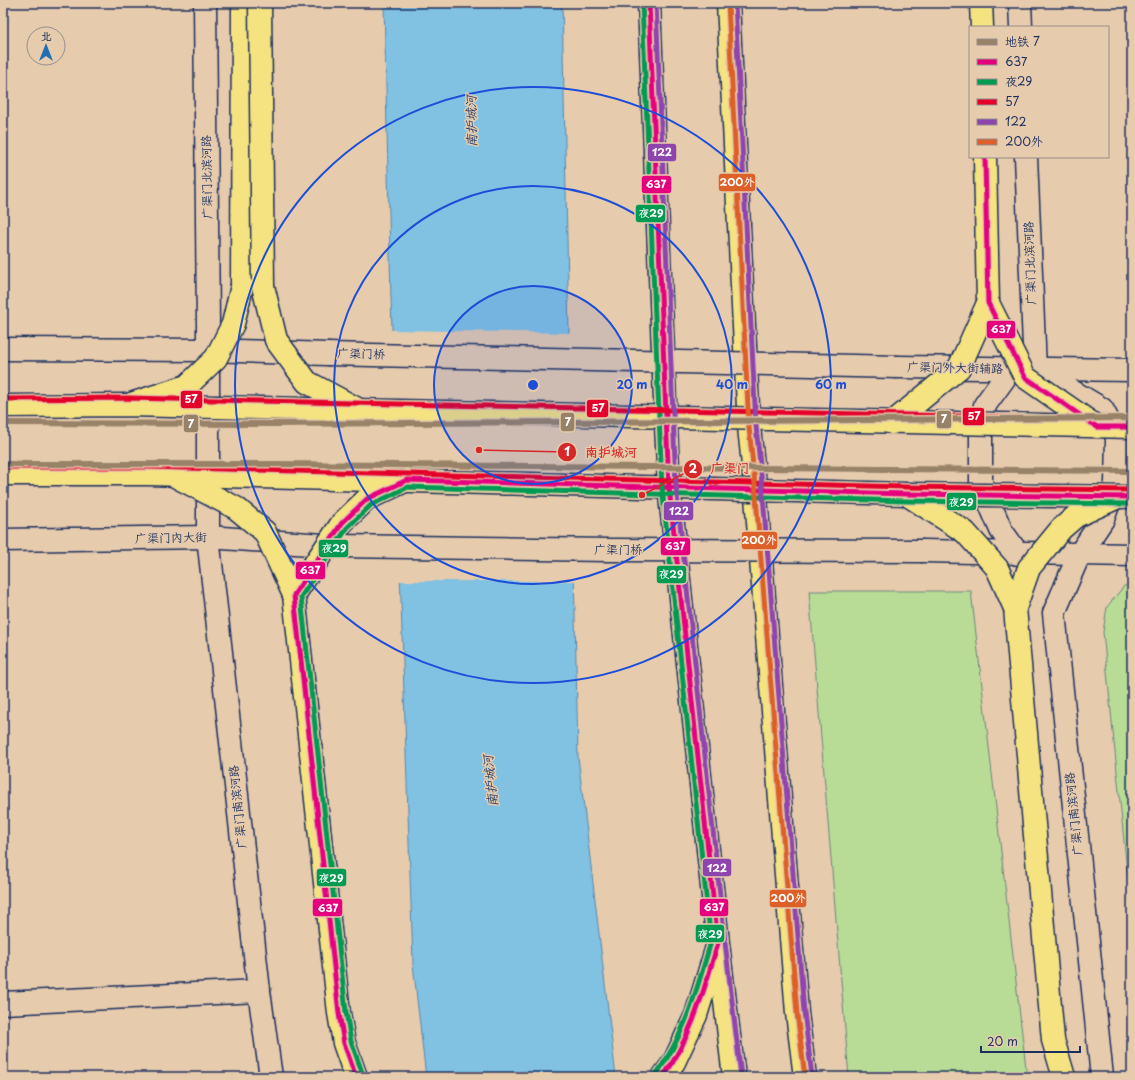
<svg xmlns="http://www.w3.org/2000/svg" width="1135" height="1080" font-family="'Playpen Sans','LXGW WenKai TC',sans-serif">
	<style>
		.green { fill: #b8dc96; stroke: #6a867a }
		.water { fill: #81c2e2; stroke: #5887ad }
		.pier { fill: #e6cbad }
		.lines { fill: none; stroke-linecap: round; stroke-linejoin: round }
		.street-casing { stroke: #1b2f5e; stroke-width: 25 }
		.secondary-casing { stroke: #1b2f5e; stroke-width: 25 }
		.highway-casing { stroke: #1b2f5e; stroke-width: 25 }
		.street { stroke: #e6cbad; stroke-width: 22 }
		.secondary { stroke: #e6cbad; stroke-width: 22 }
		.highway { stroke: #f5e381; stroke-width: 22 }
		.secondary-bridge-casing { stroke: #1b2f5e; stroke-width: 25; stroke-linecap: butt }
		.primary-bridge-casing { stroke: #1b2f5e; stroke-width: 25; stroke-linecap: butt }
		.highway-bridge-casing { stroke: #1b2f5e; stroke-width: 25; stroke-linecap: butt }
		.secondary-bridge { stroke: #e6cbad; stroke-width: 22 }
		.primary-bridge { stroke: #f5e381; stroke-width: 22 }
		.highway-bridge { stroke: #f5e381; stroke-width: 22 }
		.bus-1-casing { stroke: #e6cbad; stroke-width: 8 }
		.bus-2-casing { stroke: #e6cbad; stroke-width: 8 }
		.bus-3-casing { stroke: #e6cbad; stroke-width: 8 }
		.bus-4-casing { stroke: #e6cbad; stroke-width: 8 }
		.bus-5-casing { stroke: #e6cbad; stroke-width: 8 }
		.bus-1 { stroke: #e5007d; stroke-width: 5 }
		.bus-2 { stroke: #039a52; stroke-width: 5 }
		.bus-3 { stroke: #e4002b; stroke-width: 5 }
		.bus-4 { stroke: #8e44ad; stroke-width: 5 }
		.bus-5 { stroke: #dc6028; stroke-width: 5 }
		.metro-1-casing { stroke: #e6cbad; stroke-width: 9 }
		.metro-1 { stroke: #988267; stroke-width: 6 }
		.ring { fill: none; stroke: #1d4ed8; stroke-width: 2 }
		.labels { text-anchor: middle; stroke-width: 3; stroke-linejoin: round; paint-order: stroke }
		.street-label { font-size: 12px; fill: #1b2f5e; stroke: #e6cbad }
		.water-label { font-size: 13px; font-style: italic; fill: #253e6b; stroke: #e6cbad }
		.centre { fill: #1d4ed8; stroke: #e6cbad; stroke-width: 2 }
		.ring-label { font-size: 12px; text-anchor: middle; font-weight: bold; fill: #1d4ed8; stroke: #e6cbad; stroke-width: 3; stroke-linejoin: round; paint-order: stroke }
		.leader { fill: none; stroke: #d62828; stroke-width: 1.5 }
		.callout-dot { fill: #d62828; stroke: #e6cbad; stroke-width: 1.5 }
		.mark-label { font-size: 12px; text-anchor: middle; font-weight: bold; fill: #fff }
		.callout-label { font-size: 13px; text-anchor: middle; font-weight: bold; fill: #d62828; stroke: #e6cbad; stroke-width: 3; stroke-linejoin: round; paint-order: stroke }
		.line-badge { stroke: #e6cbad; stroke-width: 1.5 }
		.badge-label { font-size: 11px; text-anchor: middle; font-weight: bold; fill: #fff }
	</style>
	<rect width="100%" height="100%" fill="#e6cbad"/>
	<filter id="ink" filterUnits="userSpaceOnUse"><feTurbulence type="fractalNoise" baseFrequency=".025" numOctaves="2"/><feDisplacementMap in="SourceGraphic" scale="8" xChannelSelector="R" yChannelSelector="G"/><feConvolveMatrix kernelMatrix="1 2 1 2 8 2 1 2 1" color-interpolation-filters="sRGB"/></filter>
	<g filter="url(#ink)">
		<g class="green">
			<polygon points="1132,584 1132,921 1103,632 1107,607 1124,586"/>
			<polygon points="809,591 971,591 1027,1077 849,1077"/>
		</g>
		<polygon class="water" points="384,3 562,3 578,757 616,1077 426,1077 413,964 391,298"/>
		<polygon class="pier" points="390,330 571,333 576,581 399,581"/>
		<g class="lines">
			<defs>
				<polyline id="street" points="3,1003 259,991"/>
				<g id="secondary">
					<polyline points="205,3 208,326 208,537 259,991 271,1077"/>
					<polyline points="1020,3 1021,27"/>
					<polyline points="1026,157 1035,369 1102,409 1117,437 1116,484 1103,519 1079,555 1054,613 1102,1077"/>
					<polyline points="3,349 208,350 327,354"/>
					<polyline points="898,367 1132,370"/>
					<polyline points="1011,369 985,405 981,435 981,483 1001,530 1018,554"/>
					<polyline points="3,540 208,537 338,546"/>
					<polyline points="923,551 1132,555"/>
				</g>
				<g id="highway">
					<polyline points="649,3 666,425 669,487 718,943 734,1077"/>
					<polyline points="728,3 749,427 755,484 797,1013 805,1077"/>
					<polyline points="981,3 982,27"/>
					<polyline points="985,157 988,303"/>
					<polyline points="242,286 243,3"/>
					<polyline points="294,595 339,1013 344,1043 356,1077"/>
					<polyline points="1015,608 1053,1040 1064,1077"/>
					<polyline points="663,1077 674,1062 696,1015 716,950"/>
				</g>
			</defs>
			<use href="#street" class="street-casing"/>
			<use href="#secondary" class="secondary-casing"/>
			<use href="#highway" class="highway-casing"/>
			<use href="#street" class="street"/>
			<use href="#secondary" class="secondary"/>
			<use href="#highway" class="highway"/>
			<defs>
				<g id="secondary-bridge">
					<polyline points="327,354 898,367"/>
					<polyline points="338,546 609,550 923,551"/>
				</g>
				<g id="primary-bridge">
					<polyline points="3,406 128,405 1132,427"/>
					<polyline points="3,474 148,474 906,494 1132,497"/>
				</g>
				<g id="highway-bridge">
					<polyline points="260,3 263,286 276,340 307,382 361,411"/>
					<polyline points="988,303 1025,377 1097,427"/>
					<polyline points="128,405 187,386 216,358 233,324 242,286"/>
					<polyline points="892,423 959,368 988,303"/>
					<polyline points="173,475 236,508 265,532 294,595"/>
					<polyline points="906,494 965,532 997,568 1015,608"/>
					<polyline points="294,595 342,523 367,499 407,480"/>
					<polyline points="1015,608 1029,568 1061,529 1076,516 1118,497"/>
				</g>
			</defs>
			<use href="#secondary-bridge" class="secondary-bridge-casing"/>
			<use href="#primary-bridge" class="primary-bridge-casing"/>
			<use href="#highway-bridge" class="highway-bridge-casing"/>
			<use href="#secondary-bridge" class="secondary-bridge"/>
			<use href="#primary-bridge" class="primary-bridge"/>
			<use href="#highway-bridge" class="highway-bridge"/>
			<defs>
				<g id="bus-1">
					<path d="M649,3L669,487L718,943C704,989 692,1037 663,1077"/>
					<polyline points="985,157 988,303 1025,377 1097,427 1132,427"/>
					<polyline points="356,1077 344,1043 339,1013 294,595 342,523 367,499 407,480 906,494 1132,497"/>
				</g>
				<g id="bus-2">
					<path d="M642,3L662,487L711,942C697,987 686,1034 657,1073"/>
					<polyline points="363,1075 351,1041 346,1012 301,597 347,528 371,505 408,487 906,501 1132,504"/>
				</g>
				<g id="bus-3">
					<polyline points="3,399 128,398 1132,420"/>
					<polyline points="3,467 148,467 906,487 1132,490"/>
				</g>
				<g id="bus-4">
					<polyline points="656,3 676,486 725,942 741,1076"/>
					<polyline points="735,3 756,426 762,483 804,1012 812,1076"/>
				</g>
				<polyline id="bus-5" points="728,3 749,427 755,484 797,1013 805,1077"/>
			</defs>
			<use href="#bus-1" class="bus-1-casing"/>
			<use href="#bus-2" class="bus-2-casing"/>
			<use href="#bus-3" class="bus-3-casing"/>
			<use href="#bus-4" class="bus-4-casing"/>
			<use href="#bus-5" class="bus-5-casing"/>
			<use href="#bus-1" class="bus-1"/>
			<use href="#bus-2" class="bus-2"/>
			<use href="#bus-3" class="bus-3"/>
			<use href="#bus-4" class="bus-4"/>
			<use href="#bus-5" class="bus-5"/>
			<defs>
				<g id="metro-1">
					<polyline points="3,423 275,424 1132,418"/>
					<polyline points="3,464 276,464 1132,471"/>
				</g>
			</defs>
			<use href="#metro-1" class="metro-1-casing"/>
			<use href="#metro-1" class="metro-1"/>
		</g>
	</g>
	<circle cx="533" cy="385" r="99" fill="#1d4ed8" fill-opacity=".12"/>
	<g class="ring">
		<circle cx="533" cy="385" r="99"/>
		<circle cx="533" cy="385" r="199"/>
		<circle cx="533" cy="385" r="298"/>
	</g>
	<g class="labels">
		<g class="street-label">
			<text transform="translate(207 177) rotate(-91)" y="4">广渠门北滨河路</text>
			<text transform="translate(1030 263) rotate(-92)" y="4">广渠门北滨河路</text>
			<text transform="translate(361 354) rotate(1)" y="4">广渠门桥</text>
			<text transform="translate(955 368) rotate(1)" y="4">广渠门外大街辅路</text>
			<text transform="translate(171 538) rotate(-1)" y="4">广渠门内大街</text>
			<text x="618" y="554">广渠门桥</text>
			<text transform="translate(238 807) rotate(-96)" y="4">广渠门南滨河路</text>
			<text transform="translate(1074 814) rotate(-96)" y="4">广渠门南滨河路</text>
		</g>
		<g class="water-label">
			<text transform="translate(471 121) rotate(-91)" y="5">南护城河</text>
			<text transform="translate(490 781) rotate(-96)" y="5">南护城河</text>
		</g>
	</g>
	<circle cx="533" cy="385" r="6" class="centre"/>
	<g class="ring-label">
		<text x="632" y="389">20 m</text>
		<text x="732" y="389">40 m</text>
		<text x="831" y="389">60 m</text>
	</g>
	<path class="leader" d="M479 450L567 452M642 495L693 469"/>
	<g class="callout-dot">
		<circle cx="479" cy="450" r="4"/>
		<circle cx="642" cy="495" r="4"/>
		<circle cx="567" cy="452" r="10"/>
		<circle cx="693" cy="469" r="10"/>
	</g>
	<g class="mark-label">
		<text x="567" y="456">1</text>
		<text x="693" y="473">2</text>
	</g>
	<g class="callout-label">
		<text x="611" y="457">南护城河</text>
		<text x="730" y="473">广渠门</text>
	</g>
	<g class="line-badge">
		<rect x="647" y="143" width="30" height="19" rx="4" fill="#8e44ad"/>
		<rect x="718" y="173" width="38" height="19" rx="4" fill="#dc6028"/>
		<rect x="641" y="175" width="31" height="19" rx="4" fill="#e5007d"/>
		<rect x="635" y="204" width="31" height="19" rx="4" fill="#039a52"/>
		<rect x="986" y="320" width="30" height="19" rx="4" fill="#e5007d"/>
		<rect x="180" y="390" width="23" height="19" rx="4" fill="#e4002b"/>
		<rect x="586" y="399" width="23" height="19" rx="4" fill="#e4002b"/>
		<rect x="962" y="407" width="23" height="19" rx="4" fill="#e4002b"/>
		<rect x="936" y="410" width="16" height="19" rx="4" fill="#988267"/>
		<rect x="560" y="412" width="15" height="20" rx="4" fill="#988267"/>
		<rect x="183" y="414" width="16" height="19" rx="4" fill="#988267"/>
		<rect x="946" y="492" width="31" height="19" rx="4" fill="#039a52"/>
		<rect x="663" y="501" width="31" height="20" rx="4" fill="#8e44ad"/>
		<rect x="741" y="531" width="37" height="19" rx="4" fill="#dc6028"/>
		<rect x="660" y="537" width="31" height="19" rx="4" fill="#e5007d"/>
		<rect x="318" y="539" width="31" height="19" rx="4" fill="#039a52"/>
		<rect x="295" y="561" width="31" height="19" rx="4" fill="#e5007d"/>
		<rect x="656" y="565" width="31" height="19" rx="4" fill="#039a52"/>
		<rect x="702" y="858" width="30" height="19" rx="4" fill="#8e44ad"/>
		<rect x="316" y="868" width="31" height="19" rx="4" fill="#039a52"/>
		<rect x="769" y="889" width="38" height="19" rx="4" fill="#dc6028"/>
		<rect x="699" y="898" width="30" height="19" rx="4" fill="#e5007d"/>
		<rect x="312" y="898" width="31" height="19" rx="4" fill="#e5007d"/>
		<rect x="695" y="924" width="30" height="19" rx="4" fill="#039a52"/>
	</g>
	<g class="badge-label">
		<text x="662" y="156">122</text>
		<text x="737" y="186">200外</text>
		<text x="656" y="188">637</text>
		<text x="651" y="217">夜29</text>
		<text x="1001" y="333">637</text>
		<text x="191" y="403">57</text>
		<text x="598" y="412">57</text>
		<text x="974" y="420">57</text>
		<text x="944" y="423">7</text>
		<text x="568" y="426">7</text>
		<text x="191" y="428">7</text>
		<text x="961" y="506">夜29</text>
		<text x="679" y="515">122</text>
		<text x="759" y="544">200外</text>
		<text x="675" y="550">637</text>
		<text x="334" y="552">夜29</text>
		<text x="310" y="574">637</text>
		<text x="671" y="578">夜29</text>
		<text x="717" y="872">122</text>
		<text x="331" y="882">夜29</text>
		<text x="788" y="902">200外</text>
		<text x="714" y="911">637</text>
		<text x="328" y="912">637</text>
		<text x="710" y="938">夜29</text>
	</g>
	<rect width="1135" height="1080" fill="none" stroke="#e6cbad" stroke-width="16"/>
	<rect x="8" y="8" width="1119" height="1064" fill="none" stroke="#1b2f5e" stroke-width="1.5" filter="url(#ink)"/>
	<rect x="969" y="26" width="140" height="132" fill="#e6cbad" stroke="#958d8d"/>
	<rect x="977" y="39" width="20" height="6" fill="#988267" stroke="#958d8d"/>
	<text x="1005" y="46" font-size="12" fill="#1b2f5e">地铁 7</text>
	<rect x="977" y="59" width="20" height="6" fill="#e5007d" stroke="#958d8d"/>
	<text x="1005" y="66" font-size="12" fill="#1b2f5e">637</text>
	<rect x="977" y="79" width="20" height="6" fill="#039a52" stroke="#958d8d"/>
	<text x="1005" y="86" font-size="12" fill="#1b2f5e">夜29</text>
	<rect x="977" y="99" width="20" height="6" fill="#e4002b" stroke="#958d8d"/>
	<text x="1005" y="106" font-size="12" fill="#1b2f5e">57</text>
	<rect x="977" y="119" width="20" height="6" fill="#8e44ad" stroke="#958d8d"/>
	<text x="1005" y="126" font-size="12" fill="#1b2f5e">122</text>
	<rect x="977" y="139" width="20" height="6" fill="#dc6028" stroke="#958d8d"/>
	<text x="1005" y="146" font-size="12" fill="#1b2f5e">200外</text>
	<g transform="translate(46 46)"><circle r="19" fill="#e6cbad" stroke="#958d8d"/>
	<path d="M0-3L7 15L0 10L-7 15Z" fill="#1f6fb2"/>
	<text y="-6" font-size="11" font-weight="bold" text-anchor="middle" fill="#1b2f5e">北</text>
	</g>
	<path d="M981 1046v6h99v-6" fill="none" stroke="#1b2f5e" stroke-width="2"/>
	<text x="987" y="1046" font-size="12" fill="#1b2f5e" stroke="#e6cbad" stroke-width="3" paint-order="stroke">20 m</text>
</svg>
